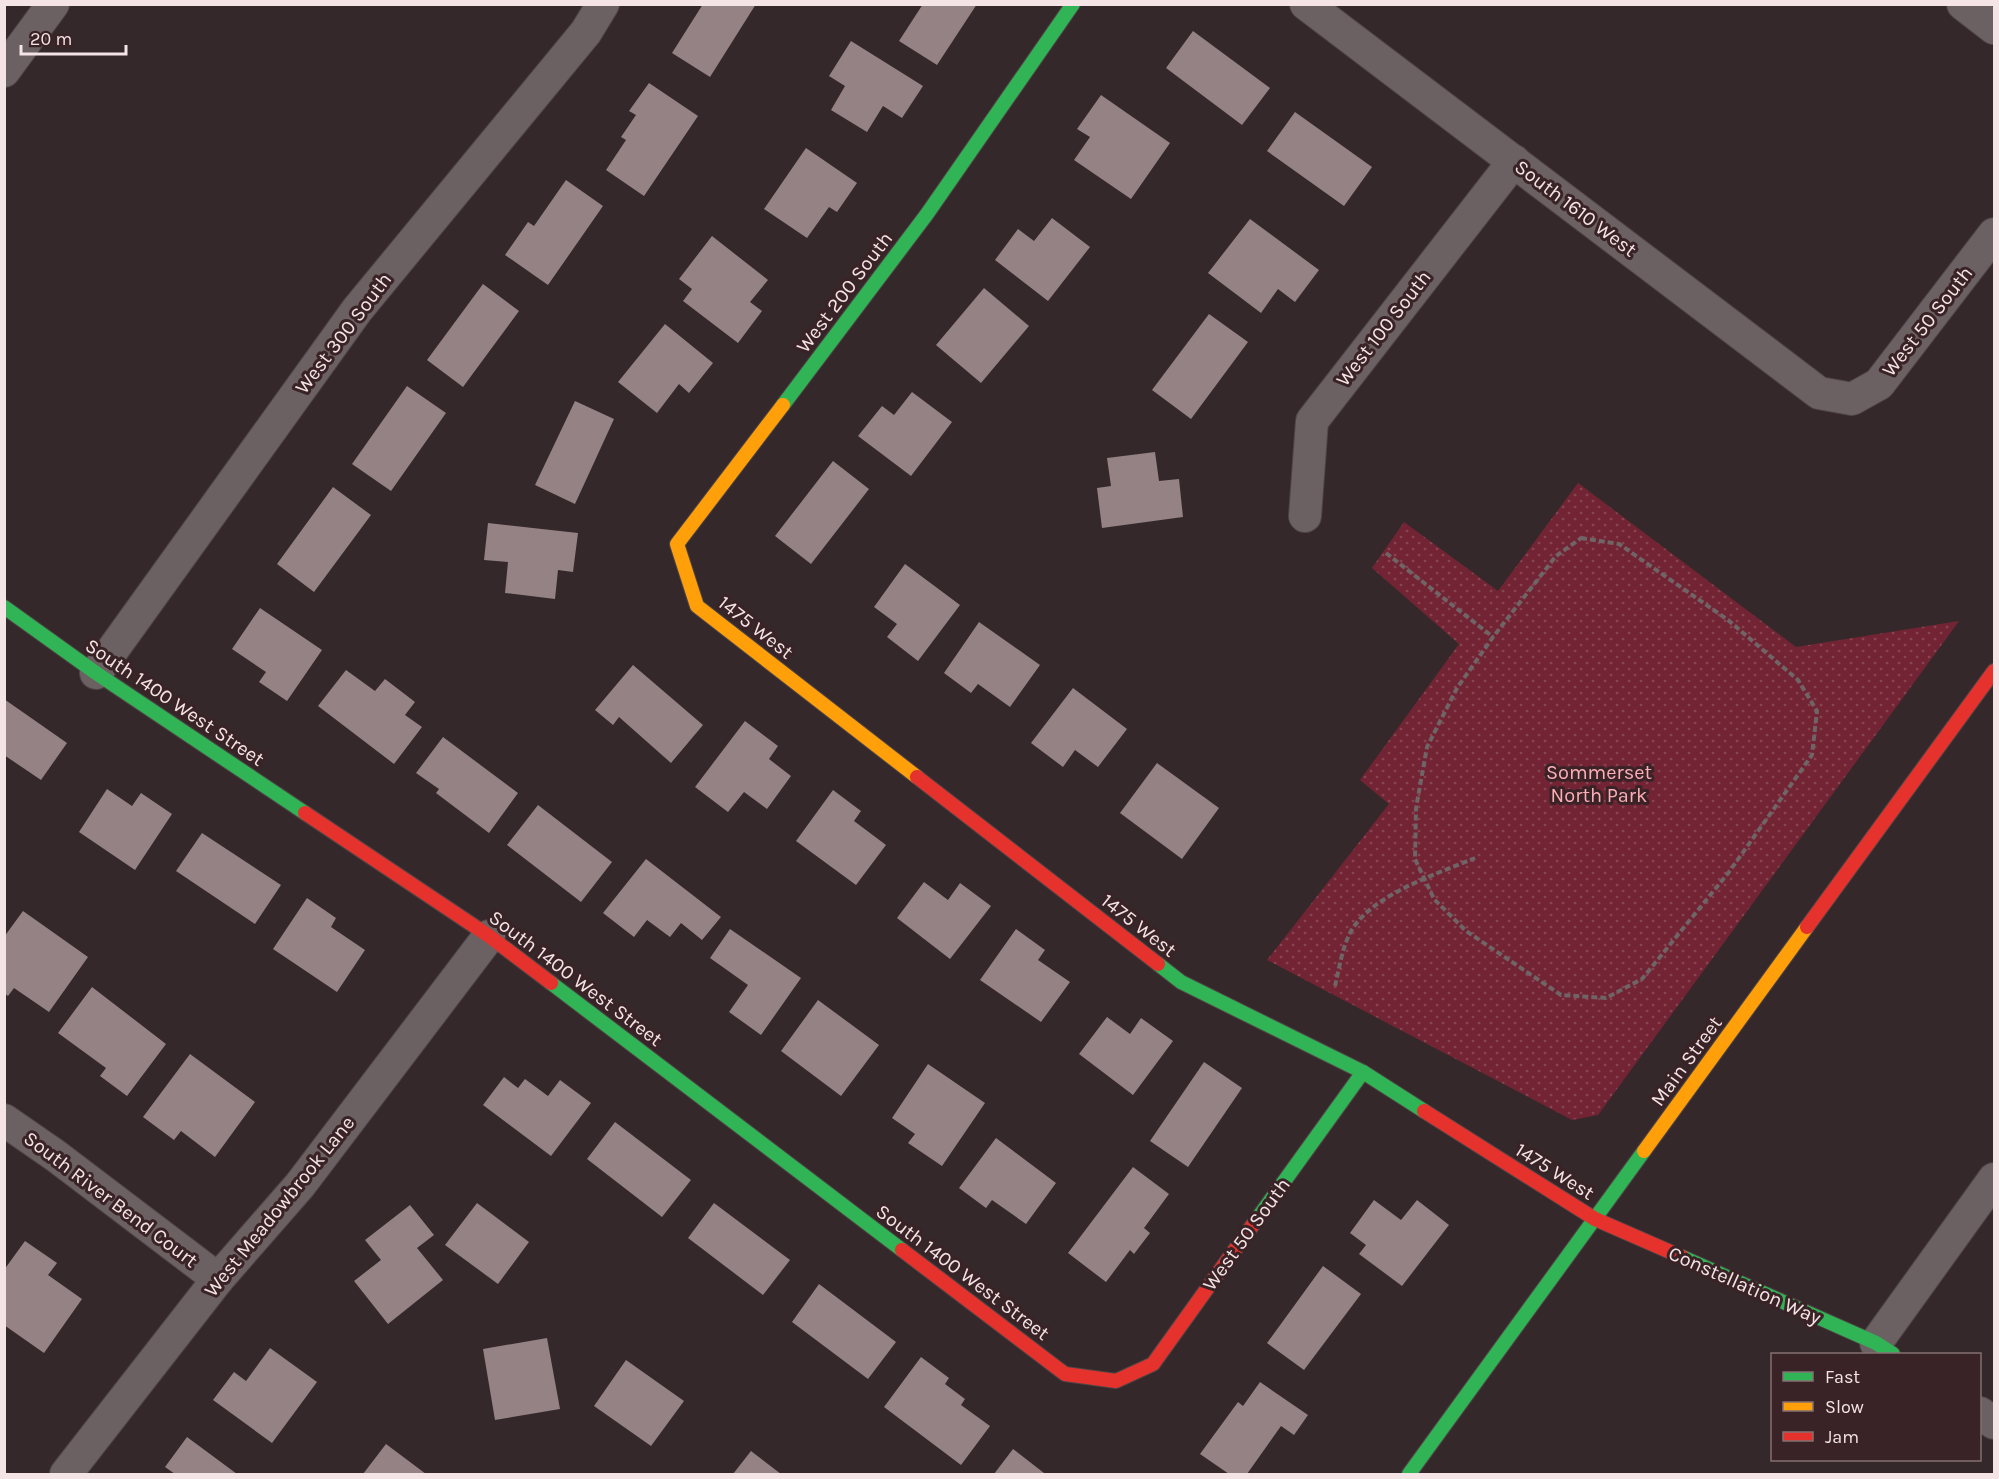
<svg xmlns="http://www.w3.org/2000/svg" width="1999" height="1479" font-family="Karla,sans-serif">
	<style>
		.grass { fill: url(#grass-dots) }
		.building { fill: #948284 }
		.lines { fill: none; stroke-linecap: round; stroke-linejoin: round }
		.street-casing { stroke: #4f4446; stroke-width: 34 }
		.fast-casing { stroke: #4f4446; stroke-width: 16 }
		.slow-casing { stroke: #4f4446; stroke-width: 16 }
		.jam-casing { stroke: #4f4446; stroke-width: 16 }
		.path { stroke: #6f6466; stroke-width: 4; stroke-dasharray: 6 3; stroke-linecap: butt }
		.street { stroke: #6c6162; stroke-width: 32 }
		.fast { stroke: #30b455; stroke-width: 14 }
		.slow { stroke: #ff9f0a; stroke-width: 14 }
		.jam { stroke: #e5322d; stroke-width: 14 }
		.labels { text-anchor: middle; stroke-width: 6; stroke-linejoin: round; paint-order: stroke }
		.street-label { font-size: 20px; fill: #f4e4e5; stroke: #3a2326 }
		.park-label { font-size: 20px; fill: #fdaeb7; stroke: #3a2326 }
	</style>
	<defs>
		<pattern id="grass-dots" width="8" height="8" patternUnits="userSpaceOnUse" patternTransform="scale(1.5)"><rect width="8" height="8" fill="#722434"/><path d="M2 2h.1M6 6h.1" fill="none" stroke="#874451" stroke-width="1.8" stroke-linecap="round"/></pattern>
	</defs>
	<rect width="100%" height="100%" fill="#35282a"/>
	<polygon class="grass" points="1578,483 1796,647 1959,621 1598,1115 1572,1120 1267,960 1389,804 1360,780 1459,644 1372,568 1404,522 1498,591"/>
	<g class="building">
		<polygon points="703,4 756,4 710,77 672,53"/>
		<polygon points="923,4 977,4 937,65 899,41"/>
		<polygon points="1193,31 1270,88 1242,125 1166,68"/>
		<polygon points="851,41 923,86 902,118 883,106 867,132 831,110 845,86 829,76"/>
		<polygon points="649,83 698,116 644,196 606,170 626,140 621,137 636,115 629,111"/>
		<polygon points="1101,95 1170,143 1131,199 1074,160 1090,137 1077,129"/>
		<polygon points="1295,112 1372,167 1344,206 1267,151"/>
		<polygon points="806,148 857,183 837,212 829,207 807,238 764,209"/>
		<polygon points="566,180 603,206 548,285 505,255 528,222 534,226"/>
		<polygon points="1052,218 1090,247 1048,301 995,260 1018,229 1034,241"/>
		<polygon points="1250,219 1319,270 1295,302 1278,289 1261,313 1208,273"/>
		<polygon points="712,236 768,280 750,302 762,311 738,343 683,301 692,289 679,279"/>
		<polygon points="483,284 519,311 463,387 427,360"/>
		<polygon points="984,288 1029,326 981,383 936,345"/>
		<polygon points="1209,314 1248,342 1191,419 1152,390"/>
		<polygon points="665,324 713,363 689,393 679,384 657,413 618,382"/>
		<polygon points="407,386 446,413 391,491 352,464"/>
		<polygon points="912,392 952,422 911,476 858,436 882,406 894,415"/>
		<polygon points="575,401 614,419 575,504 535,485"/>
		<polygon points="1155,452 1159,481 1179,479 1183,517 1102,528 1097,488 1111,486 1107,458"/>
		<polygon points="833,461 869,489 811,564 775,536"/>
		<polygon points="333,487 371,515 314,592 277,564"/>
		<polygon points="488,523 578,533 573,572 558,570 555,599 505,593 508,562 484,560"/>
		<polygon points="905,564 960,605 918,661 887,637 897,624 874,607"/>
		<polygon points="260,608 322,650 287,701 259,682 266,672 232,649"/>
		<polygon points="979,622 1040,665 1010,707 978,684 971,693 944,673"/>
		<polygon points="633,665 703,725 671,763 619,717 613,725 595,710"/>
		<polygon points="346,670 375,691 385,679 415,702 405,715 422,727 394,764 318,706"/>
		<polygon points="1073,688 1127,729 1098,767 1075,750 1063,767 1031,743"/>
		<polygon points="4,699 67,743 41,780 4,755"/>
		<polygon points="745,721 778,746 769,759 791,776 767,809 744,792 728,812 695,787"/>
		<polygon points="443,737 518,793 489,833 436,793 439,789 416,773"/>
		<polygon points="1157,763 1219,808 1182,859 1120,813"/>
		<polygon points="107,789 132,806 141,793 172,814 135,870 79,832"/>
		<polygon points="833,790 861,811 854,821 886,845 856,885 796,841"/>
		<polygon points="538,805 612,862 581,902 507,845"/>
		<polygon points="202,833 281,885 255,924 176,871"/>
		<polygon points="646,859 721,917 702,940 681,923 670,937 647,920 634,937 603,913"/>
		<polygon points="924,882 948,900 960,883 991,906 950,959 897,918"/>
		<polygon points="307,898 336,918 331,927 365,950 337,992 273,949"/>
		<polygon points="23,911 88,957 49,1012 14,988 8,996 4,993 4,937"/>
		<polygon points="730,929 801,978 761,1035 729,1012 748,985 710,958"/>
		<polygon points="1016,929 1045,950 1038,960 1070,982 1041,1022 980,980"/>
		<polygon points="92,987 166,1044 127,1096 100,1076 106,1068 58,1033"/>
		<polygon points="818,1000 879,1045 841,1096 781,1051"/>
		<polygon points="1107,1017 1130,1034 1141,1018 1173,1041 1133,1095 1079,1054"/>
		<polygon points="190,1054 255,1102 215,1157 181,1131 174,1140 143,1117"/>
		<polygon points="1204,1062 1242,1088 1188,1167 1150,1141"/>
		<polygon points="928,1064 985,1103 942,1166 908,1143 915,1134 892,1118"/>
		<polygon points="504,1077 518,1088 525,1079 548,1096 560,1080 591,1103 551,1156 483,1105"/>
		<polygon points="615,1122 691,1180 662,1217 587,1159"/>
		<polygon points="996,1138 1056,1183 1026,1224 992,1200 986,1208 959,1188"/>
		<polygon points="1133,1167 1169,1194 1144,1228 1150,1233 1134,1254 1130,1250 1106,1282 1068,1253"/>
		<polygon points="1374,1200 1401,1220 1417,1200 1449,1225 1402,1286 1359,1254 1366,1245 1350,1233"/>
		<polygon points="477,1203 529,1242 498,1284 445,1245"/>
		<polygon points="714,1203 790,1260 763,1295 688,1238"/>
		<polygon points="410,1205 434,1235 417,1248 443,1280 388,1324 354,1281 381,1260 365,1240"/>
		<polygon points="25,1241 57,1263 48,1275 82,1299 44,1353 4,1325 4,1270"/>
		<polygon points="1323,1266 1361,1294 1304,1370 1267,1343"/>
		<polygon points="819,1284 896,1342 868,1379 792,1322"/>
		<polygon points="547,1338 560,1409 495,1420 483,1349"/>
		<polygon points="270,1348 317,1382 272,1443 213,1400 234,1372 246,1381"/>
		<polygon points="921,1357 949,1378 945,1384 965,1399 961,1405 990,1426 961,1465 884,1407"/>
		<polygon points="626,1360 684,1401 651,1446 594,1406"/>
		<polygon points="1260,1382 1308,1415 1294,1435 1281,1426 1247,1474 1229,1474 1200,1454 1238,1402 1243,1406"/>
		<polygon points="187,1437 237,1474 175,1474 165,1467"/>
		<polygon points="386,1444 426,1474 363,1474"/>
		<polygon points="1013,1449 1044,1473 1043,1474 994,1474"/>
		<polygon points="751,1451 781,1474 733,1474"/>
	</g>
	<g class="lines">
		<defs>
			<g id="street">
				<polyline points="1306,4 1819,393 1852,399 1879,384 1994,234"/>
				<polyline points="1963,4 1994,28"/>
				<polyline points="4,71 53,4"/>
				<polyline points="1305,516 1312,421 1514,161"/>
				<polyline points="96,673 357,310 586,32 603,4"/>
				<polyline points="4,1120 56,1156 218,1279"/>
				<polyline points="1876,1343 1994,1179"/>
				<polyline points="1980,1413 1994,1423"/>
				<polyline points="66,1474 218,1279 300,1185 489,936"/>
			</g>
			<g id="fast">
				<polyline points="783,405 927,214 1073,4"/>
				<polyline points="4,607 96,673 305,813"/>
				<polyline points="1158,964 1181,982 1363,1072 1424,1111"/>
				<polyline points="551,983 902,1250"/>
				<polyline points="1257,1219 1363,1072"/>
				<polyline points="1682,1257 1876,1343 1893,1354"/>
				<polyline points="1409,1474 1644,1151"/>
			</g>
			<g id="slow">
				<polyline points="783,405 677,544 697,606 917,777"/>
				<polyline points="1644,1151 1807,927"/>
			</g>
			<g id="jam">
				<polyline points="917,777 1158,964"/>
				<polyline points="305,813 489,936 551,983"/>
				<polyline points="1807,927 1994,671"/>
				<polyline points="1424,1111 1595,1219 1682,1257"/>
				<polyline points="902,1250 1065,1374 1116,1381 1153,1364 1257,1219"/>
			</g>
		</defs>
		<use href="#street" class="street-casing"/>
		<use href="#fast" class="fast-casing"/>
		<use href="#slow" class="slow-casing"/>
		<use href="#jam" class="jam-casing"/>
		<g class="path">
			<polygon points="1581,538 1619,544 1728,620 1798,680 1817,711 1812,755 1729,872 1642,979 1606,998 1561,995 1466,931 1434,899 1415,859 1416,808 1427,747 1457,688 1493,637 1556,556"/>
			<polyline points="1386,553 1493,637"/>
			<path d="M1335,986C1339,969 1342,949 1350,933C1370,895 1437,874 1475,858"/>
		</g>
		<use href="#street" class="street"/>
		<use href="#fast" class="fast"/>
		<use href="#slow" class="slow"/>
		<use href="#jam" class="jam"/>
	</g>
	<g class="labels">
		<g class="street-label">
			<text transform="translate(1576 208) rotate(37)" y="7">South 1610 West</text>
			<text transform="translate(844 292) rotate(-53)" y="7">West 200 South</text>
			<text transform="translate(1927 321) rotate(-52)" y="7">West 50 South</text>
			<text transform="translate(1383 328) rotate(-52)" y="7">West 100 South</text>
			<text transform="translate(343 333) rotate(-53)" y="7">West 300 South</text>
			<text transform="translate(756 627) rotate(38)" y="7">1475 West</text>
			<text transform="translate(175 702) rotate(34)" y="7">South 1400 West Street</text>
			<text transform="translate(1139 925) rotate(38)" y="7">1475 West</text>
			<text transform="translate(576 978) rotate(37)" y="7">South 1400 West Street</text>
			<text transform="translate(1686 1061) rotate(-54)" y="7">Main Street</text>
			<text transform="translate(1555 1171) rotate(32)" y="7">1475 West</text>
			<text transform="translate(111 1199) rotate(37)" y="7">South River Bend Court</text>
			<text transform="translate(279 1206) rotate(-51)" y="7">West Meadowbrook Lane</text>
			<text transform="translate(1246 1234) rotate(-54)" y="7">West 50 South</text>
			<text transform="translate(963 1272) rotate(37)" y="7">South 1400 West Street</text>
			<text transform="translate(1745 1285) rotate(24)" y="7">Constellation Way</text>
		</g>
		<g class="park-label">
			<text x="1599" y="779">Sommerset<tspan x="1599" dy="23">North Park</tspan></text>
		</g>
	</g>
	<rect width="1999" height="1479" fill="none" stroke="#f4e4e5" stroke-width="12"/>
	<rect x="1771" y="1353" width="210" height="108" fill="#3a2326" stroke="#847072" stroke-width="1.5"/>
	<rect x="1783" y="1372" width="30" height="9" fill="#30b455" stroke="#847072" stroke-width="1.5"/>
	<text x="1825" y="1383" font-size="18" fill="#f4e4e5">Fast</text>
	<rect x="1783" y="1402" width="30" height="9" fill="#ff9f0a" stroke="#847072" stroke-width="1.5"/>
	<text x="1825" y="1413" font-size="18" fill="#f4e4e5">Slow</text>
	<rect x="1783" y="1432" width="30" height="9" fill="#e5322d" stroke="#847072" stroke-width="1.5"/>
	<text x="1825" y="1443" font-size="18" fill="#f4e4e5">Jam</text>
	<path d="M21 45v9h105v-9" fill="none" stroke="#f4e4e5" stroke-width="3"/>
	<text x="30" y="45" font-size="18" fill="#f4e4e5" stroke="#3a2326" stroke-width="4.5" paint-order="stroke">20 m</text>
</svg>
